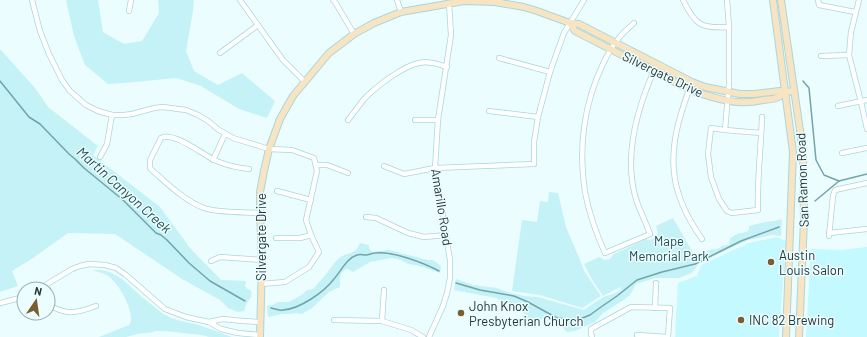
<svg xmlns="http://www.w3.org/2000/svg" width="867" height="337" font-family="Barlow,sans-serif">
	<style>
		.built { fill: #c3f9ff }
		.green { fill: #c4f2f7 }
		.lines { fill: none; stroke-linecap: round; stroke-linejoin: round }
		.stream { stroke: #72a4aa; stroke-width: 1.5 }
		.street-casing { stroke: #abd6da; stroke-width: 6 }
		.secondary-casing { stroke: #abd6da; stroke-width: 8 }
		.street { stroke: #fff; stroke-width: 4.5 }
		.secondary { stroke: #f7e4c2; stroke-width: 6 }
		.poi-dot { fill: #7a5e30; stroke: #ecfdff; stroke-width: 1.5 }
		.labels { text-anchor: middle; stroke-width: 3; stroke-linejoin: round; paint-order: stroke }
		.street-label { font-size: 13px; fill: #253638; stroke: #ecfdff }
		.park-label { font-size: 13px; fill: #1e4c50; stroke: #ecfdff }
		.poi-label { font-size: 13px; fill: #253638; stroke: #ecfdff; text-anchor: start }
		.water-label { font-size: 14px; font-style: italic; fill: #1c4b4f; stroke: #ecfdff }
	</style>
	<rect width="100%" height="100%" fill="#ecfdff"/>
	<g class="built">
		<polygon points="777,237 786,241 779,337 675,337 678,283 697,276 701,265 749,243"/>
		<polygon points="867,247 867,337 806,337 811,249 842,250"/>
	</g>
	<g class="green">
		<polygon points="66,0 98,0 103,32 124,44 142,41 159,13 158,0 194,0 193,11 186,51 194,71 218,85 242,73 275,101 267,118 239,109 201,86 176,78 135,82 108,84 85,65 74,36"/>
		<path d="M0,49L35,88L48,107L98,146L93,155L160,207L190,248L221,280L246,281L245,286L247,289L251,290C253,299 249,298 246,305C245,307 245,309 244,311L238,312L228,308L220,300L182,279L115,234L68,233L33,258L12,271L18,286L0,292Z"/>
		<polygon points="549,192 558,193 566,227 580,260 584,271 601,296 582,308 540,295 512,291 522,220 537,222 540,201 548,202"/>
		<path d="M673,218L696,258L709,250L717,249L724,245H729L730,238L737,234L746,232L749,230V226L765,222L774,221L782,219L781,236L772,235L748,240L699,263L692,273L679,278H655L636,284L630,295L622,301L603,313L595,322L575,331L567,332C561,326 553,317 543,318L535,328L525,324L528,315L496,298L454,290L456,279L473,285L497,288L511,293L524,296L538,297L584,310L603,297L613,294L621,290L620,287L603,296L593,281L584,264L599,257L605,260L610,259L614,254L646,239C652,241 655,238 658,233L656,226Z"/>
		<path d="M360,243L369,245V248L372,252L389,250L428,260H433L441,266L440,273L420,266L408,264L401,260L392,258L370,262L353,272L347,269C339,272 340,279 340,287L329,292L312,308L302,314L297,313L290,314H282L268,317L267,306L273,305L278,302H289L303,294L307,290C308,290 312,289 313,289C315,288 316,286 317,284C325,277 330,268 337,260C347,250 354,258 360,243Z"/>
		<path d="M92,270H100L110,272L122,279L142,297L162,313L171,318L181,321L199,325L232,337H209L202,335L165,331H154V332L137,334L126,337H99L129,325C130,324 131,321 131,320C132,307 118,282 107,275C103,273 97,272 92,270Z"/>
	</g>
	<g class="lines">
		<g class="stream">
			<polyline points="0,81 29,117 40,124 69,154 75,159 84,168 123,200 156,233 161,235 167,240 189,263 210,281 245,301"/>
			<polyline points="803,81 809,88 816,160 824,175 839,181"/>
			<polyline points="815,201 839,181 867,174"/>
			<polyline points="456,283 480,290 514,296 528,302 557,318 570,319 580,319 590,315 601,307 617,296 637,280 662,272 695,264 741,241 779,227"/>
			<path d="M271,308C275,309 280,311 283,310C300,309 324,292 334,279C341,271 347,258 357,255C360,254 363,255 366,255C369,255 372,253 375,253C393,251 424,263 439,271"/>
		</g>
		<defs>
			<g id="street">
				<polyline points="32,0 40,31 49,54 62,80 70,91 86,105 98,111 112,115 124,115 132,114 154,108 163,107 186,110 198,115 208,121 219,130 233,138 269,149 292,150 314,158 317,171 306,220 311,235 319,252 309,267 285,282 261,284"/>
				<polyline points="240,0 283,60 305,82"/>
				<polyline points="333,0 335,2 354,34"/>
				<polyline points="397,0 401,12"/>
				<path d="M683,0C695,25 701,29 729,27V84L725,130"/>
				<polyline points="727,0 729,27"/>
				<polyline points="818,0 819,5 855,12"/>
				<polyline points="859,0 851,32 849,55 861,102 867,129"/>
				<polyline points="129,11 131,0"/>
				<path d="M634,23C629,28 623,32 619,38C612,46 607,55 603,64C584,103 578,149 585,192C589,213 596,233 605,253L650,234C646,223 641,213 637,202C622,157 638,105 657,64"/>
				<polyline points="220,53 258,25"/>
				<polyline points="821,56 849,55"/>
				<polyline points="499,58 550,72"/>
				<path d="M692,82C688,93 684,103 681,114C666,163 673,198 702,239"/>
				<polyline points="838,106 867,100"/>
				<polyline points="489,111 538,117"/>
				<path d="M348,120C354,113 359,105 365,98C377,86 403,66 419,63C429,61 438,64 447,67"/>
				<polyline points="415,120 438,120"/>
				<path d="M761,133L725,130L711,128L708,154L711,177L719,199L727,211L732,213L758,210C757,179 761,148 762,117"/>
				<polyline points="842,153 867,148"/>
				<polyline points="100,157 107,144 112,115"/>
				<polyline points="213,160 225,134"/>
				<polyline points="317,165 327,165 348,173"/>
				<polyline points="384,166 404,174 435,168 534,164 534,142 538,117 550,72 564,33 584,0"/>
				<path d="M249,169C239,168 229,166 219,162C205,157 175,131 161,138L150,160V168L154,172C169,185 185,201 204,208C218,213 244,212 260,213"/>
				<polyline points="277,191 311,200"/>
				<polyline points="366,217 376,218 408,233 424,237 446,235"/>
				<polyline points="829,233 867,229"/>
				<polyline points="829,236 833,196 835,190 867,183"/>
				<polyline points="276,238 300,238 311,235"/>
				<polyline points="211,261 220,257 262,260"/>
				<polyline points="39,289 72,269 80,266 89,264 105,265 116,268 126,275 165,309 186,317 209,322 221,329 238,333 260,335"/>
				<polyline points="0,303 16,299 24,296"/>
				<path d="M48,304C66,316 77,313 96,306"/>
				<polyline points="655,308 656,283"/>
				<polyline points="334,320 382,321 411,330 423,337"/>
				<polyline points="382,321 384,290"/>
				<polyline points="209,322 223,319 243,321 260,322"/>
				<polyline points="637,335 668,337"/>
				<polyline points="429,337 443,306 447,293 450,278 450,260 435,168 438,120 451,35 449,3"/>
				<polyline points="592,337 591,333 591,329 631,307 670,308 668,337"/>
			</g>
			<g id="secondary">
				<polyline points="773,0 793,152 786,337"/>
				<polyline points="781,0 803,151 804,220 799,337"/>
				<path d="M570,23L575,31L690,90C705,95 721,101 738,102C746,103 754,102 763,100C773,99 778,99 786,92"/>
				<polyline points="260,337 262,260 260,213 260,192 264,171 269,149 280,119 293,96 329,53 354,34 374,23 401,12 464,1 495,2 524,7 537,11 570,23 579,24 692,82 705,87 740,94 754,94 780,91 786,92 794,91"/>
			</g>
		</defs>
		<use href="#street" class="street-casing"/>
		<use href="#secondary" class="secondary-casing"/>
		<use href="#street" class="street"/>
		<use href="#secondary" class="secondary"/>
	</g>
	<g class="poi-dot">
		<circle cx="771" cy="262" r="4"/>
		<circle cx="461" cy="313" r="4"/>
		<circle cx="741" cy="320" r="4"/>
	</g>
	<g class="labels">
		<g class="street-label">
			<text transform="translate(663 74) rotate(26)" y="5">Silvergate Drive</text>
			<text transform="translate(802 180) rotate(-92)" y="5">San Ramon Road</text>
			<text transform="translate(442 207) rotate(81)" y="5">Amarillo Road</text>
			<text transform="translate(261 237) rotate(-90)" y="5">Silvergate Drive</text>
		</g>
		<g class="park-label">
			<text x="669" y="246">Mape<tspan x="669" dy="15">Memorial Park</tspan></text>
		</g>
		<g class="poi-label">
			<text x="779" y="260">Austin<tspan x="779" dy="15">Louis Salon</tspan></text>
			<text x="469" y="311">John Knox<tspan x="469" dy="15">Presbyterian Church</tspan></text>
			<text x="749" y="325">INC 82 Brewing</text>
		</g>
		<g class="water-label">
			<text transform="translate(124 190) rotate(42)" y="5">Martin Canyon Creek</text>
		</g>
	</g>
	<g transform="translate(36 301) rotate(13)"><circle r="19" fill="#ecfdff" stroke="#9cadaf"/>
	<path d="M0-3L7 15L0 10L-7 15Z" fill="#7a5e30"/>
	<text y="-6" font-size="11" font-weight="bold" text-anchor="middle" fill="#253638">N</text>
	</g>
</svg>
